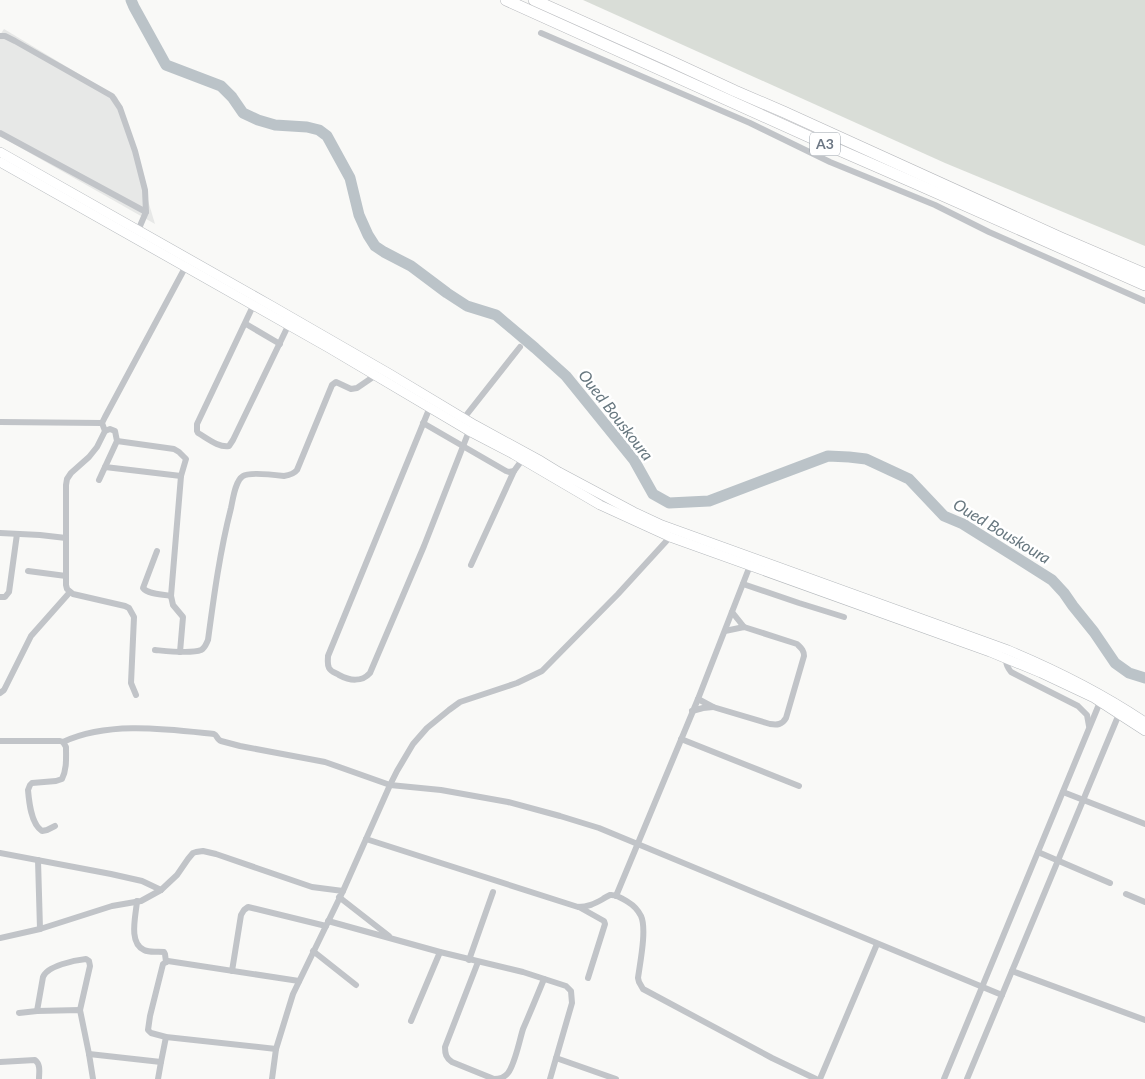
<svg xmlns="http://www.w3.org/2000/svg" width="1145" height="1079" font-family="Lato,sans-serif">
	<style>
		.built { fill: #e7e8e7 }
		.green { fill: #d9ddd7 }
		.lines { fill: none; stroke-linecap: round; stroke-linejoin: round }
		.river { stroke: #bbc3c8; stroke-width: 11 }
		.secondary-casing { stroke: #b4b8bc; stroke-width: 10 }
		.motorway-casing { stroke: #b5b7bb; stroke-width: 12 }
		.minor { stroke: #c1c4c8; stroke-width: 6 }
		.secondary { stroke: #fff; stroke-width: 9 }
		.motorway { stroke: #fff; stroke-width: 11 }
		.labels { text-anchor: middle; stroke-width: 5; stroke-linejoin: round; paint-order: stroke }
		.shield { fill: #fff; stroke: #98a0a9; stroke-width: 1 }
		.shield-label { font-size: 14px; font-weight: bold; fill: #6c7784 }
		.water-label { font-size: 16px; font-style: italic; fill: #67777f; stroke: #fff }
	</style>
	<rect width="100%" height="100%" fill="#f9f9f7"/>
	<polygon class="built" points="4,29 117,97 155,224 0,136 0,35"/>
	<polygon class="green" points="583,0 1145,0 1145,246 945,163"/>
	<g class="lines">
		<polyline class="river" points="131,0 134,7 166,65 221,86 232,97 243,113 258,120 275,125 307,127 319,130 327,136 350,178 359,215 368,235 375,246 384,252 411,266 447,293 467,306 496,315 535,348 566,376 634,460 653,494 669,503 709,501 828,456 849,457 866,459 909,479 944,516 963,524 1052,580 1064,593 1073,606 1094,632 1115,663 1129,673 1145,678"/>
		<defs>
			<g id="secondary">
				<path d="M0,152L272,306L390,374L475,425L541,461L559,472L634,512L662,525L1008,650C1056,670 1102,693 1145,722"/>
				<polyline points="0,162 329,348 469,431 513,454 600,505 670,537 990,652 1041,673 1094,698 1145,731"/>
			</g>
			<g id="motorway">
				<polyline points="506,0 823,143 917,184 1145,285"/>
				<polyline points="534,0 668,60 735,91 784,112 1061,238 1145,274"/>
			</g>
		</defs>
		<use href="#secondary" class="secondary-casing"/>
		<use href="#motorway" class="motorway-casing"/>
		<g class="minor">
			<polyline points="541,33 750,123 830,162 935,205 989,232 1145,301"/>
			<polyline points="0,36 5,36 15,41 112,96 120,108 135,151 145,190 146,212"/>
			<polyline points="0,133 146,212 137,233"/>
			<path d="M253,306L197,424V431L198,433C207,438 219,448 229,446L233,440L288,326"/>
			<polyline points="246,324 280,344"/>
			<path d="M430,407L328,656C328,660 327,664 329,668C331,672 336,673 339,675C350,681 362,682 370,673L424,546L469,431"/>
			<polyline points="464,418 520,347"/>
			<polyline points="0,422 102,423"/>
			<polyline points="423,423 506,471 509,472 514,471 522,460"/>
			<polyline points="117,441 174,449 179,452 186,459 181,476 171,596 173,605 183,617 180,652"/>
			<polyline points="105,467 181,476"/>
			<polyline points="99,480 117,441 115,431 110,429 105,431"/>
			<polyline points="0,533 40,535 66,538 66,485 67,479 71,473 89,457 97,447 105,431 102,423 105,417 187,264"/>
			<polyline points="66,538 66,585 67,589 73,594 125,606 129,608 134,617 131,683 136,695"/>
			<path d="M157,551L143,588C149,595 162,594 171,596"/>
			<polyline points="471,565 514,471"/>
			<polyline points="28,571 66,576"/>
			<polyline points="743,584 799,603 844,617"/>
			<polyline points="0,597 5,597 9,592 17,534"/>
			<polyline points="732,612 744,627"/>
			<path d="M155,650C166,651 191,654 201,650C205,648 206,644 208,640C214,595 220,551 231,508C233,499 235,481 243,476C249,472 276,475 284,476C290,475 294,474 297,470L332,385L336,382L351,389L357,388L376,375"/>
			<path d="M1007,656C1005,661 1007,667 1011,672L1078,706L1087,715L1089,726"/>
			<polyline points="0,693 4,690 31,636 70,592"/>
			<path d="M698,699L713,707L770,724C777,725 782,725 786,718L804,656C804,650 801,648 797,644L744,627L725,631"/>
			<polyline points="692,711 703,708 713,707"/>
			<polyline points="681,739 799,786"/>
			<path d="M0,741H60L63,742L66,747C66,758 67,769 62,779L56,781L32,783L30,785L28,790C29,802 31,824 42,831L47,830L55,826"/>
			<path d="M63,742C108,721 166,729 214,734C217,735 217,740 221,741L240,746L325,762L390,785L441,790L508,802L560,816L599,828L1002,995"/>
			<polyline points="1063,792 1145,824"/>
			<path d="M366,839L578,907C588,907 594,904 603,899C604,898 608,896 610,895C616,894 623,899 628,902C633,905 638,910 641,916C647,929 640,963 638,978L639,982L643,989L772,1058L816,1079"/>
			<polyline points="1038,852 1110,883"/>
			<polyline points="0,853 111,874 142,881 161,890"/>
			<polyline points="38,860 40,929"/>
			<polyline points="1126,894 1145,902"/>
			<polyline points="616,896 698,699 751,563"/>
			<polyline points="339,897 389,936"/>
			<path d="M137,901C136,915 128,943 144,950C150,953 157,951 164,952L165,954L166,962"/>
			<polyline points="579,907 604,921 605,924 588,978"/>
			<polyline points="328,921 440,952 523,972 566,986 571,991 572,1003 550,1079"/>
			<polyline points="0,938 40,929 112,906 141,901 161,890 177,875 188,859 193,853 196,852 203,851 216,854 312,887 343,891"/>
			<polyline points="313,951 356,985"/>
			<polyline points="469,960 493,892"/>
			<path d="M478,962L445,1047C445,1054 446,1058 452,1062L494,1079C499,1079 504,1078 508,1073C515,1064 519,1042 523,1029C530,1013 537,996 544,979"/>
			<polyline points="232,971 241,915 244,910 248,907 326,926"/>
			<polyline points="1012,971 1145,1020"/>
			<path d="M37,1011L43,977C47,966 75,960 86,959L89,961L90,966L80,1010"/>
			<polyline points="19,1013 37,1011 80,1010 89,1054 93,1079"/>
			<polyline points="411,1021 440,952"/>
			<polyline points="276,1049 166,1037 151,1033 148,1030 150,1016 163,964 168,961 299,981"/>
			<polyline points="89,1054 161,1062"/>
			<polyline points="556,1058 616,1079"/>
			<path d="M0,1062L35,1060C41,1065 39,1072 39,1079"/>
			<polyline points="158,1079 161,1062 166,1037"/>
			<polyline points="272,1079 276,1049 293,994 343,891 390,785 397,771 413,744 427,728 449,710 460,702 517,683 542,671 618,594 671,536"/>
			<polyline points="820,1079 877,944"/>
			<polyline points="944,1079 1100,702"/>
			<polyline points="967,1079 1119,714"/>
		</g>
		<use href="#secondary" class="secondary"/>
		<use href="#motorway" class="motorway"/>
	</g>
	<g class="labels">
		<rect class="shield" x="810" y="132.5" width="30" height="23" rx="4"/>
		<g class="shield-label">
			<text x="825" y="149">A3</text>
		</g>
		<g class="water-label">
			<text transform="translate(616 415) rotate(52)" y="6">Oued Bouskoura</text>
			<text transform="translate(1002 531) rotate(31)" y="6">Oued Bouskoura</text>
		</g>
	</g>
</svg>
